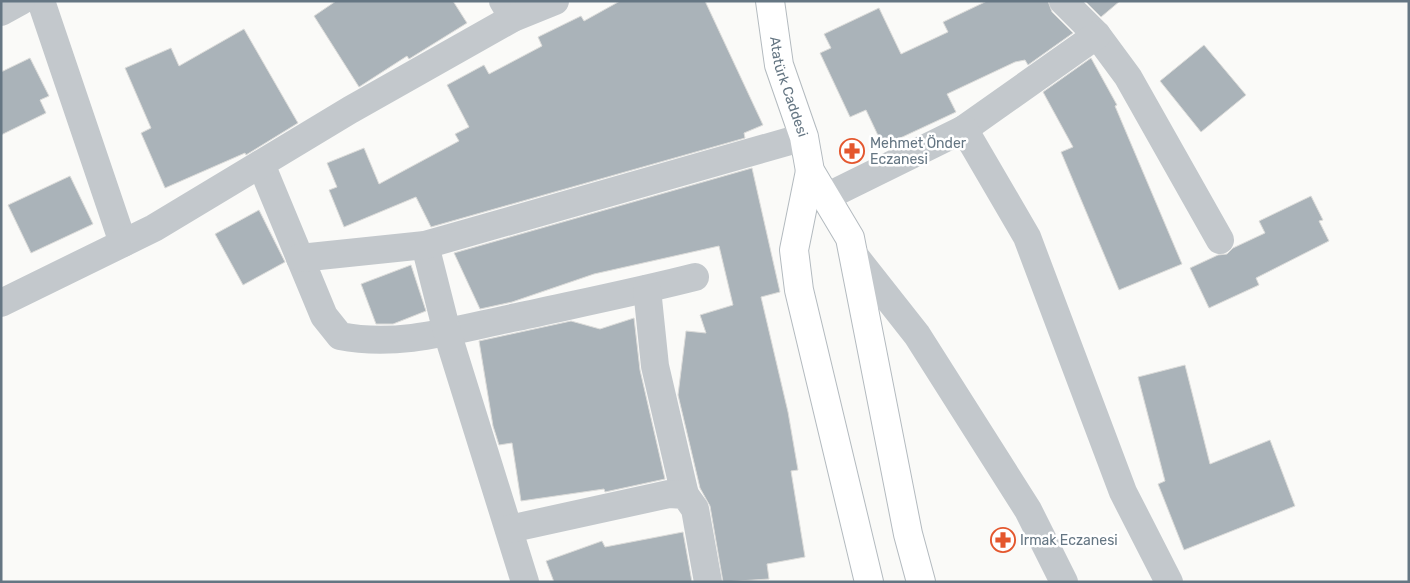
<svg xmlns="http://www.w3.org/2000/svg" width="1410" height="583" font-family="Rubik,sans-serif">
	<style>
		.building { fill: #aab3b9; stroke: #dcdcda }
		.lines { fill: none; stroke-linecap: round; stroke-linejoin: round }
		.secondary-casing { stroke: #b3babf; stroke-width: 30 }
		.minor { stroke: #c3c8cc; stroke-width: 28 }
		.tertiary { stroke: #c3c8cc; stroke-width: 28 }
		.secondary { stroke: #fff; stroke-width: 28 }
		.labels { text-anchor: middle; stroke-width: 5; stroke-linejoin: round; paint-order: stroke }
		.street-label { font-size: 14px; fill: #657683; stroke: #fff }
		.poi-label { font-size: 14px; fill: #657683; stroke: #fff; text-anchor: start }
	</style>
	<rect width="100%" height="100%" fill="#fafaf8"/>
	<g class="building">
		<polygon points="336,1 453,1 467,23 409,59 407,56 359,87 314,16"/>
		<polygon points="620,1 705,1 763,125 744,133 745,138 431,227 416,197 344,227 329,190 337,187 327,163 364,148 379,184 459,141 455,134 469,127 447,85 484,65 489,74 542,46 538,37 581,16 584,21"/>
		<polygon points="987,1 1048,1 1052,12 1073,33 1028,65 1025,60 1015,62 947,94 956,112 883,146 866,110 850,117 820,53 831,48 824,34 879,8 901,54 948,32 943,22"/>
		<polygon points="1085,1 1120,1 1101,17"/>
		<polygon points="244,29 298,123 246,155 245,153 165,188 141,133 151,128 125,68 171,48 179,66"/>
		<polygon points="1204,45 1246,95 1201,132 1160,81"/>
		<polygon points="30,58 49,96 40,100 46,113 1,135 1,72"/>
		<polygon points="1091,58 1117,105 1115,106 1182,264 1119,290 1061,152 1073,147 1043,92"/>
		<polygon points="752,168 780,292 761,297 788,412 798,470 791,471 805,557 767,564 769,579 723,582 710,506 700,488 678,395 686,331 706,333 700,315 733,305 719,246 594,274 512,302 480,309 454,253"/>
		<polygon points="70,176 93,224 31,253 8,205"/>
		<polygon points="1311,196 1323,220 1319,221 1329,241 1256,278 1259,285 1209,308 1190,268 1218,255 1227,254 1233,248 1265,233 1259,221"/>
		<polygon points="259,210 285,262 243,285 215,234"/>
		<polygon points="411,265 426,311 393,324 376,324 361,284"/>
		<polygon points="634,318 640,370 665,479 605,492 604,489 521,501 512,443 499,445 493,426 479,341 571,321 600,329"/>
		<polygon points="1185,365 1210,464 1270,440 1295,506 1184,550 1158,484 1165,481 1138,377"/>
		<polygon points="683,532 692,582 554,582 546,561 602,541 605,547"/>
	</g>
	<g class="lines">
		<defs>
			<g id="secondary">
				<path id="s1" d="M770,1L779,65L804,137L810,171L850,238L908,534L921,582"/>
				<polyline points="810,171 794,250 799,290 869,582"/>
			</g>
		</defs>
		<use href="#secondary" class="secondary-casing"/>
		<g class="minor">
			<polyline points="41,1 123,243"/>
			<polyline points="503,1 513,18"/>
			<polyline points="1063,1 1097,35 1128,77 1220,240"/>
			<polyline points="1,12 21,1"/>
			<polyline points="964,129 1097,35"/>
			<path d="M261,164L324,316L340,336C400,348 458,329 517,317C576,304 636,292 695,277"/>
			<polyline points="826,197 964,129 1027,237 1123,492 1169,582"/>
			<polyline points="425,245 447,332 525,582"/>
			<polyline points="854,255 917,335 1028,510 1064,582"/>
			<polyline points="300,258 425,245 804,137"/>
			<polyline points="647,289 655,366 685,495"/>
			<polyline points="509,529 669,494 685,495 695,509 708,582"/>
		</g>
		<polyline class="tertiary" points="1,303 154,228 350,110 513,18 555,1"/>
		<use href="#secondary" class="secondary"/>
	</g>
	<defs>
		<symbol id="pharmacy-ring" viewBox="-11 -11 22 22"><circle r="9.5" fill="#fff" stroke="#e4572e" stroke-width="1.5"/><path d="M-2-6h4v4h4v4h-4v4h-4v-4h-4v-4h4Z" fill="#e4572e"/></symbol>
	</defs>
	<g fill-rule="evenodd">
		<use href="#pharmacy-ring" x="838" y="137" width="28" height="28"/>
		<use href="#pharmacy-ring" x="989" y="526" width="28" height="28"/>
	</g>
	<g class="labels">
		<g class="street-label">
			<text dy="5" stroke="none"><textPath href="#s1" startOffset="88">Atatürk Caddesi</textPath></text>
		</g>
		<g class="poi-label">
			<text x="870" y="148">Mehmet Önder<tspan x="870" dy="16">Eczanesi</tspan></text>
			<text x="1020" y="545">Irmak Eczanesi</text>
		</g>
	</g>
	<rect width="1410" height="583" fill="none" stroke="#657683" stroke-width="5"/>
</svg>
